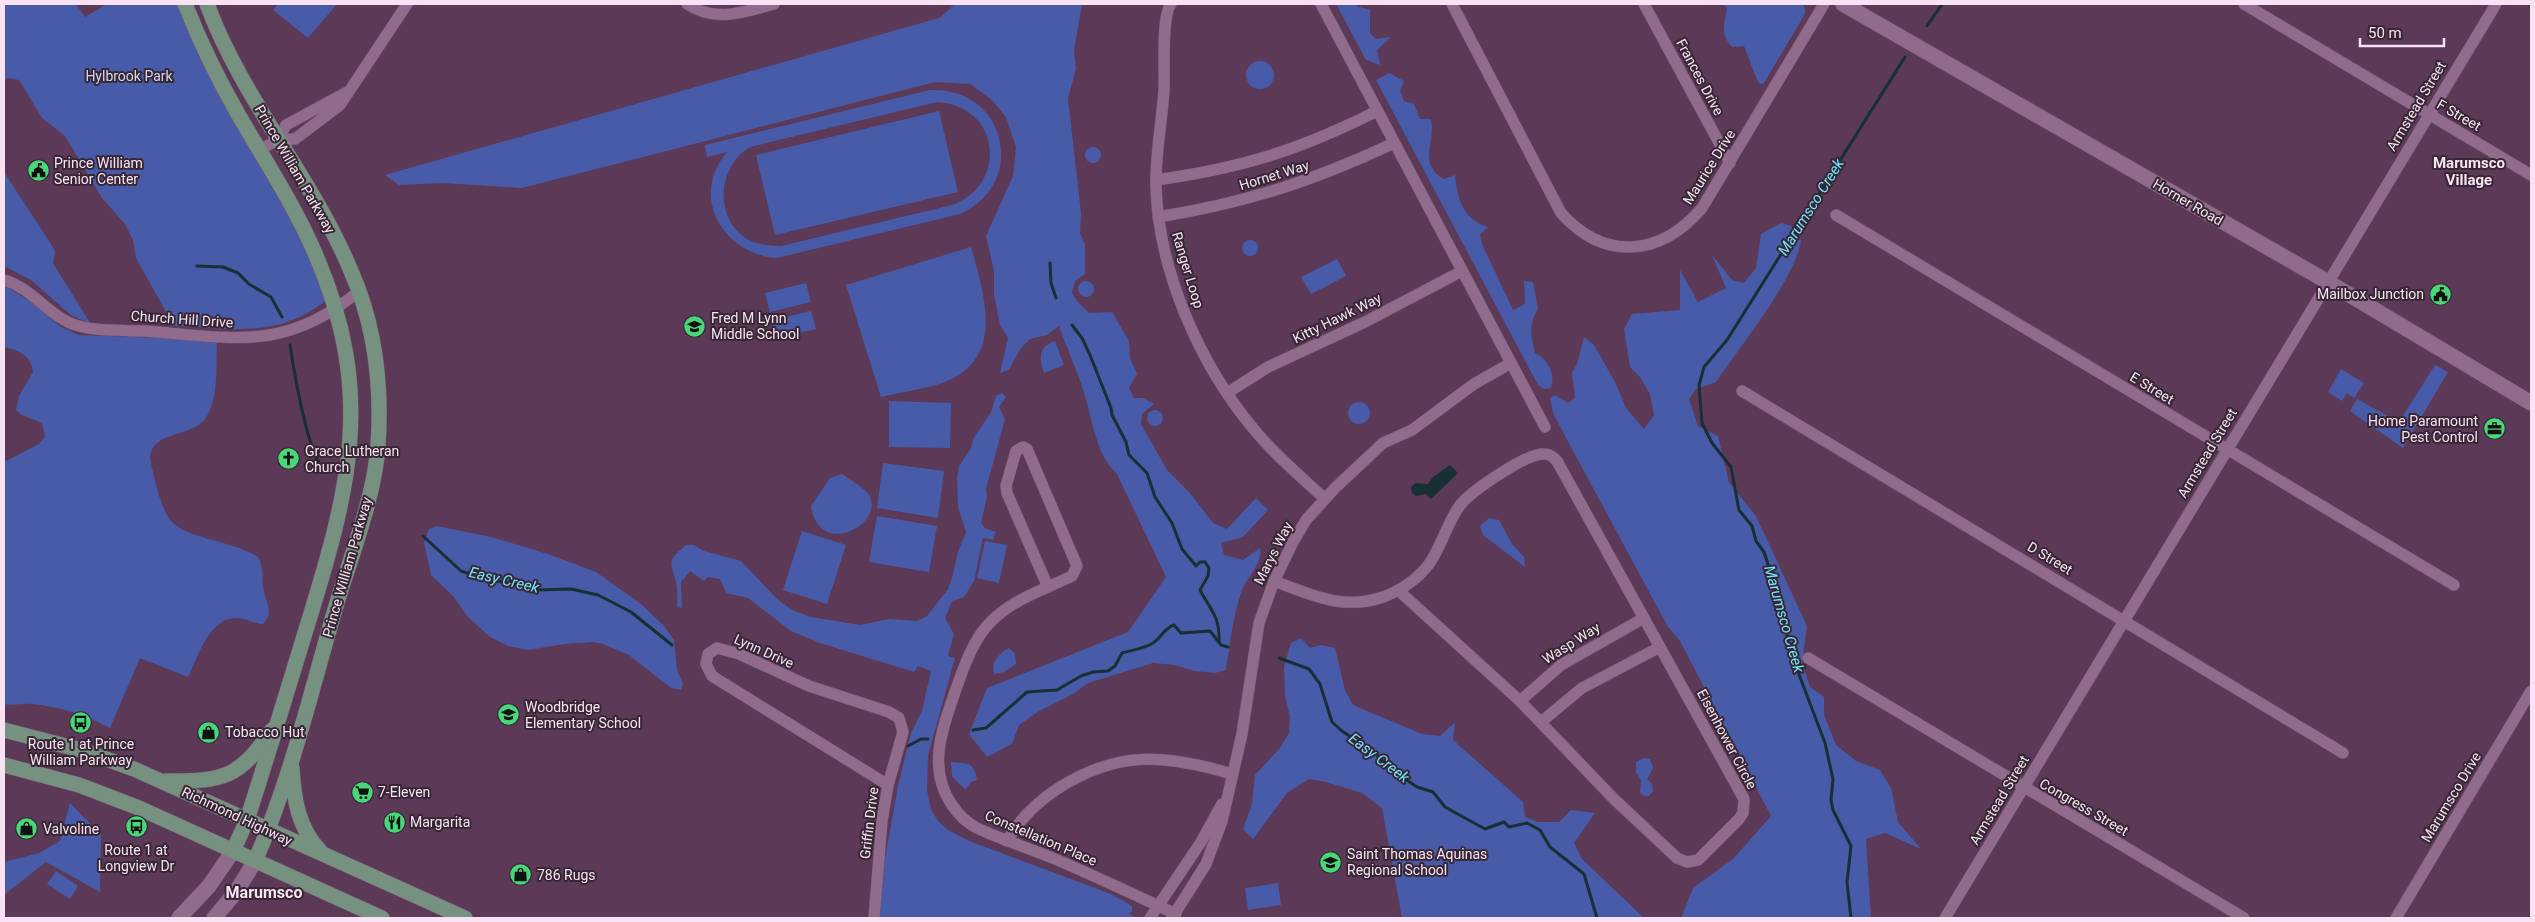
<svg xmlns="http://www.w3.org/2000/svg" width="2535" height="922" font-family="Roboto,sans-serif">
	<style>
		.green { fill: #485ba8; fill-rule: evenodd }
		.water { fill: #182f34 }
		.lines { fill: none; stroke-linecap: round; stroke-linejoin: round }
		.stream { stroke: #182f34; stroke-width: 3 }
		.street-casing { stroke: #735670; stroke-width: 12 }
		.secondary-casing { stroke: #735670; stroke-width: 16 }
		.primary-casing { stroke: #735670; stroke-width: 16 }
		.street { stroke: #916b8c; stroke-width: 11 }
		.secondary { stroke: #916b8c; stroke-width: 15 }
		.primary { stroke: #76917f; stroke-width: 15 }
		.labels { text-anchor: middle; stroke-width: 4; stroke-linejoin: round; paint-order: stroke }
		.park-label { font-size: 14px; fill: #cfd8f1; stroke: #372735 }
		.street-label { font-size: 14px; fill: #f8e2f4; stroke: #372735 }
		.poi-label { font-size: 14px; fill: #f8e2f4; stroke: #372735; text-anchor: start }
		.neighbourhood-label { font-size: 15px; font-weight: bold; fill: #f8e2f4; stroke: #372735 }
		.water-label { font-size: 15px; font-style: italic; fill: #72e6fb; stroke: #372735 }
		.quarter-label { font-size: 16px; font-weight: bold; fill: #f8e2f4; stroke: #372735 }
	</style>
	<rect width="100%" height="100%" fill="#5b3957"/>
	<g class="green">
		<path d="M4,4H76L85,17L107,4H177L217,92L301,237L325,298L323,303C273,339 230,328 174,326L136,258L133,240L125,224L102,198L65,136L42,118L19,80L8,78L4,80Z"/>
		<polygon points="278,4 337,4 308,38 273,10"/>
		<path d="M955,4H1082L1074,50L1076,69L1068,98L1081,213L1080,233L1085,245V274L1075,281L1072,293L1077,301L1089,313L1112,312L1129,341L1130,358L1137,374L1129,388L1134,398H1143L1154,404L1142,414L1141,424L1167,470L1190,493L1213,523L1227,529L1256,498L1268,510L1243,537L1221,543L1224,555L1243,560L1260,548C1263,563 1248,576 1242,590C1233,615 1230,644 1226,670L1215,673L1194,671L1175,665L1153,663L1088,683L1073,694L1039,711L1019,725L1012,744L987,757L969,734L987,688L1128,632L1166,577L1117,474C1097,455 1094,428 1087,403C1080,377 1068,351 1059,326L1047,335L1030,339L1020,349L1009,370L1000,373L1008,338L1000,325L994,295V271L986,236L1013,176L1016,147L1006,117L992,100L970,84L935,82L522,188L443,183L399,185L385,175L939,18Z"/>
		<polygon points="1336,4 1356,4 1356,6 1370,10 1370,33 1376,39 1391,37 1377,50 1380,65 1366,60"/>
		<path d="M1723,4H1802L1805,8V14L1764,83L1760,84L1757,80L1744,46L1732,47C1720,33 1724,25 1727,9Z"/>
		<circle cx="1260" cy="75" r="14"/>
		<path d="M1389,73L1404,81L1400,91L1404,101L1414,104L1420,119H1431C1436,143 1417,164 1444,179L1455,175C1457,198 1463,220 1488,227L1480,234L1482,244L1513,310L1525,304L1524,281L1533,282L1538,309C1528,326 1531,335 1535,353C1548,359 1556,374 1551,388L1544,389L1538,385L1376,80Z"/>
		<path d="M930,90C1006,86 1029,183 960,214L777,258C723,254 689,197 727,152L707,157L705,145ZM937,102C1004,106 1007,190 948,206L781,246C770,246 758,245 747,239C713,218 718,166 750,147Z"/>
		<polygon points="939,111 958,192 775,235 756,155"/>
		<circle cx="1093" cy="155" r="8"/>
		<polygon points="4,172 49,241 55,251 53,263 90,323 72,316 31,280 4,266"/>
		<path d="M1781,223L1791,226L1801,240C1796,278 1739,348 1716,382L1696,389L1689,399L1698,426L1718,436L1729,482L1756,516L1807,626L1802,662L1810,687L1824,697V715L1836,745L1856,761L1880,770L1891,788L1898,822L1921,849L1885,833L1866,839L1871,918H1681L1693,888L1733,859L1771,816L1680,641L1668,627L1565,436L1553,413L1550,398L1555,395L1568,403L1575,398L1572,373L1577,364L1584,337L1594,345L1615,382L1626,408L1644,429L1654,415L1650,394L1640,377L1630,367L1624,329L1632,314L1680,310V270L1698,302L1726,288L1712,255L1732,280L1744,283L1756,268L1761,234Z"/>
		<circle cx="1250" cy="248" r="8"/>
		<path d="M971,247C984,294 1006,358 945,382C925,389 902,392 881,397L846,285Z"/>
		<polygon points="1337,259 1346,276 1311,294 1301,277"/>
		<circle cx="1086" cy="289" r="8"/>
		<polygon points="806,283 811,302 770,312 765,293"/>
		<path d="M4,285L30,301L61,327L79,335L217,340C216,363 219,396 207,416C194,439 151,429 150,459C154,476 160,509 172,522C186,538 236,542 258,557C264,568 262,575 263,587C265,600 275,613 263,624C254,624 245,618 236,618C209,618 198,657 188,677L140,658L110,728C85,715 59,706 31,704C21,703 14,706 4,704V462L39,444L45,437L42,423L22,415L16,410L19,396L33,372C31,355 19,350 4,347Z"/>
		<polygon points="811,311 816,329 777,338 772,320"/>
		<path d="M1055,341L1064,365L1044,373C1039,358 1038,347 1055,341Z"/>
		<polygon points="2435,365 2448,372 2403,448 2350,411 2357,399 2399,422"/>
		<polygon points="2341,369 2364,383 2354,398 2347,393 2342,401 2328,392"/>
		<path d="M1002,393L1006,397L999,407L1005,419L986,489L987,497L981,523L985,528L996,532L993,540L983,538L974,581L964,597L952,601L945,618L954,634L948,656L955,658L928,755L927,790L931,810L939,822L948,830L969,841L1111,894L1132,906V912L1128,913L1137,918H879L884,864L898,786L911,733L922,711L931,671L918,666L914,672L820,643L791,631L748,598L726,593L720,579L708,577L704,581L690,571L681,582L682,608L677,606C677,598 678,590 676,582C670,560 667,561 686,545H694L704,551L741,561L777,599L792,610L811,617L860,625L889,619L917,621L927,616L948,589L952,578L958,552L966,532L958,507L957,478L959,466L971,448L973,439L991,412L996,396Z"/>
		<polygon points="889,401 951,403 950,448 889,447"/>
		<circle cx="1359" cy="413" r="11"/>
		<circle cx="1155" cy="418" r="8"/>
		<polygon points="883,463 944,471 938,518 877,508"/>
		<path d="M842,474C850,480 866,488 870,497C883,525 819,559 811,506L830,478Z"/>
		<polygon points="877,516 937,526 929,572 869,562"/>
		<polygon points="1489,518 1499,520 1512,544 1524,557 1525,567 1483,535 1480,526"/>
		<polygon points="437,526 491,537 548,554 596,572 641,604 664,626 674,640 677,670 683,683 681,690 671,688 629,655 603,644 593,642 565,644 528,650 508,646 490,637 467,616 454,597 431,575 424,543 429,529"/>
		<polygon points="802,531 846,545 827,604 783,590"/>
		<polygon points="985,541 1007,545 999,583 977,578"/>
		<polygon points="1301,638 1310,648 1321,645 1335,648 1345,690 1353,705 1422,734 1440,736 1455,722 1453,740 1523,802 1525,817 1538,822 1559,822 1571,810 1595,813 1574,843 1582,859 1644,918 1402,918 1382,808 1362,793 1326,782 1309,779 1287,793 1253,839 1243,829 1252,804 1255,775 1280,748 1289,733 1290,716 1285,696 1284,667 1291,643"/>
		<path d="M1009,648L1015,654L1016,664L1004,672L994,674C990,662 999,654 1009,648Z"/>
		<polygon points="1644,758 1650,759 1653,768 1647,779 1652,784 1653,791 1649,796 1645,796 1640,793 1641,780 1636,772 1636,762"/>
		<path d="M951,762C968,764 974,761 977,780L971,782L965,790L952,776Z"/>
		<polygon points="70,803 101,835 100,892 46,862 4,895 4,862 39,853 60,841"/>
		<polygon points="56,871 78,886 70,899 47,884"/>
		<polygon points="1278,883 1281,905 1248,910 1245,888"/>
	</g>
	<polygon class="water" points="1450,465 1458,473 1431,499 1426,494 1416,496 1412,493 1411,487 1415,483 1428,484 1433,477"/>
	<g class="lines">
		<g class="stream">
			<polyline points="1927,26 1942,4"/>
			<polyline points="1050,263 1051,283 1056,298"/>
			<polyline points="197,266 223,267 238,273 249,284 271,297 282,317"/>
			<path d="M1072,325L1082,338L1090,355L1111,408L1112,415L1126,442L1129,455L1147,473L1155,497L1172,523L1182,549L1196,566L1200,562H1205L1209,568L1208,576L1200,590C1211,611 1220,616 1219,642"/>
			<path d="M290,345C294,371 308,458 326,472"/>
			<polyline points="423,536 461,571 480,577 537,590 571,589 598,595 631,612 672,645"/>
			<polyline points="1279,658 1309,669 1320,684 1332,722 1342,731 1377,755 1389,768 1417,787 1433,792 1445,807 1485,829 1504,822 1509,827 1527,823 1540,830 1550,847 1584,874 1597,918"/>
			<path d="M973,730L986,728L1027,692L1057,690L1081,676L1093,672L1108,671L1115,666L1122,653C1132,650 1144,649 1153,643C1161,638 1164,628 1174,625L1181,633L1210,631L1221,645L1228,647"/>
			<polyline points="908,746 921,739 928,739"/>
			<polyline points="1851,918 1847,882 1851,846 1833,810 1831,800 1833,779 1825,743 1789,648 1784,614 1764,552 1756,541 1752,526 1739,510 1731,467 1712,443 1702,423 1699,385 1704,367 1727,340 1905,57"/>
		</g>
		<defs>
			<g id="street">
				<path d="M687,4C716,23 744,12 774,4"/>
				<path d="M1171,4C1161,16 1165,71 1164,90C1162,122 1155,155 1156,188C1159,271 1199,363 1252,427C1273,453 1300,476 1325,499"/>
				<polyline points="1321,4 1545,427"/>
				<path d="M1452,4L1561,213C1605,262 1661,256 1702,208L1824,4"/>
				<polyline points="1644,4 1730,163"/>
				<polyline points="2244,4 2531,175"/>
				<polyline points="278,140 286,125 349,91"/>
				<polyline points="259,150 278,140 295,139 340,105 407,4"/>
				<path d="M1156,180C1242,168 1300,150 1377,111"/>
				<polyline points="1836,215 2454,585"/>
				<path d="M1158,217C1246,203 1313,181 1394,143"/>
				<path d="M4,280C32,288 45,312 70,323C91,332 122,330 145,331C233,338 286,352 359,291"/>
				<polyline points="1742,391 2343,753"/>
				<polyline points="1227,393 1268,367 1365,322 1462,271"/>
				<polygon points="1023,447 1027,449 1077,566 1072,576 1048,587 1007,493 1006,486 1016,451"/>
				<path d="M1274,581C1311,595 1344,611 1383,597C1400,591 1418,579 1429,564C1442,546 1447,522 1461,504C1473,490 1527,453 1544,454C1550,454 1553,457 1557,461L1744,799L1743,813L1739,819L1698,860L1687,862L1677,858L1614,799L1520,701L1398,590"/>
				<path d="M1048,587C987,613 976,631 955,692C942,729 927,769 952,805C958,814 967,823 977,828C1002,840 1029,848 1055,859C1095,876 1135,895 1176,914"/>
				<polyline points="1808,658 2244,918"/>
				<polyline points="1520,701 1561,665 1644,618"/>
				<polyline points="1541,722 1582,688 1660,647"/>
				<path d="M1007,841C1020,818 1036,803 1057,789C1118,750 1165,754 1232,774"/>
				<polyline points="874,918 882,821 888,785 903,732 899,718 889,712 809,686 739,654 717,648 708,654 706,664 712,676 888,785"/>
				<polyline points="1150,918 1201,842 1222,804"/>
				<polyline points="1172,918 1206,864 1222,821 1242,734 1259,623 1274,581 1293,542 1306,520 1335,488 1383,443 1412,430 1474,384 1511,363"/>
				<polyline points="1945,918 2496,4"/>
				<polyline points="2396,918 2531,691"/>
			</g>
			<g id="secondary">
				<polyline points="1843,4 2328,282 2531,403"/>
				<polyline points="179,918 209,886 233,851"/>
				<polyline points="214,918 236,892 255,861"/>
			</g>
			<g id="primary">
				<path d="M185,4C200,42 218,79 238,114C264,159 293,203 314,251C377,395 349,490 305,633C286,695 267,758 247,820L233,851"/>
				<path d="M207,4C242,99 312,177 351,271C375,325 382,387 378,446C375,495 350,559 336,606C311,691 291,779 255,861"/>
				<polyline points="4,730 81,750 134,769 465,918"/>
				<polyline points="4,765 79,785 139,808 382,918"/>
				<path d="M292,768C294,800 298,828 321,852"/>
				<path d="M166,781C224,781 238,779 272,730"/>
			</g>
		</defs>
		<use href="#street" class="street-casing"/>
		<use href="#secondary" class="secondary-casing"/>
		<use href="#primary" class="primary-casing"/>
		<use href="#street" class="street"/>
		<use href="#secondary" class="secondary"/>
		<use href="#primary" class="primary"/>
	</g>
	<defs>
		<symbol id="civic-disc" viewBox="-11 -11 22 22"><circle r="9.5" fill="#48d779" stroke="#372735"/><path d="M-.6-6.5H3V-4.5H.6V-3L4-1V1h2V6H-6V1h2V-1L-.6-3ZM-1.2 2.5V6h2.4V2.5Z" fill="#111"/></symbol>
		<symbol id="school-disc" viewBox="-11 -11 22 22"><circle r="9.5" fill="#48d779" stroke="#372735"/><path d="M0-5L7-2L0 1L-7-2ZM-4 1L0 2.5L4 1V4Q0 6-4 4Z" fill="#111"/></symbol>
		<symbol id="office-disc" viewBox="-11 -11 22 22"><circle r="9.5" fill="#48d779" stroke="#372735"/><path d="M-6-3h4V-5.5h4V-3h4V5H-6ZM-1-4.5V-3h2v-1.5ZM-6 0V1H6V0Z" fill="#111"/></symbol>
		<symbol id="church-disc" viewBox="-11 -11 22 22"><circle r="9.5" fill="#48d779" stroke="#372735"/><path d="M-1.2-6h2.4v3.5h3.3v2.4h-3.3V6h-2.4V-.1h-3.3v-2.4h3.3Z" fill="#111"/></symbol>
		<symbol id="bus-disc" viewBox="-11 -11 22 22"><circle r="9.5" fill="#48d779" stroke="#372735"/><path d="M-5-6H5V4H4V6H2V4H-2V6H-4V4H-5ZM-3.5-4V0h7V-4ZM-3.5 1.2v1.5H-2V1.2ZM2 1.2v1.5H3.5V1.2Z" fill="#111"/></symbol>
		<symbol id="shop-disc" viewBox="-11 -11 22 22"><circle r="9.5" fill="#48d779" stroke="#372735"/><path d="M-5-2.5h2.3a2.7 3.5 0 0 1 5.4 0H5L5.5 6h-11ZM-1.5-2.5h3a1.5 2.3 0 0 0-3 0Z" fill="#111"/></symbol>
		<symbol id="supermarket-disc" viewBox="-11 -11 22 22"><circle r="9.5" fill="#48d779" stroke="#372735"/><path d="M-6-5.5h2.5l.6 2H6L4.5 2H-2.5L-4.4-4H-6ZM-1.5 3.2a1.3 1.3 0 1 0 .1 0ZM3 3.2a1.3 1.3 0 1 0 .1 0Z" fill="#111"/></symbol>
		<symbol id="restaurant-disc" viewBox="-11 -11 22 22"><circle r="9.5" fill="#48d779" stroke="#372735"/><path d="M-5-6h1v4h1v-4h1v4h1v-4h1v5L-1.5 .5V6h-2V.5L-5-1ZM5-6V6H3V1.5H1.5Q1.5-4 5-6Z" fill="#111"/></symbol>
	</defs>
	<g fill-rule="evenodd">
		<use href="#civic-disc" x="26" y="158" width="25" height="25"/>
		<use href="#civic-disc" x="2428" y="282" width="25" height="25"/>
		<use href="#school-disc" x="682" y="314" width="25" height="25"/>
		<use href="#office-disc" x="2482" y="416" width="25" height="25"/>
		<use href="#church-disc" x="276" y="446" width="25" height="25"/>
		<use href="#school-disc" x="496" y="702" width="25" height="25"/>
		<use href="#bus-disc" x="68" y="710" width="25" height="25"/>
		<use href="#shop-disc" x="196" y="720" width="25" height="25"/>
		<use href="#supermarket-disc" x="350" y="780" width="25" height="25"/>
		<use href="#restaurant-disc" x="382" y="810" width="25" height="25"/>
		<use href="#bus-disc" x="124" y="814" width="25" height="25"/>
		<use href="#shop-disc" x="14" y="816" width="25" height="25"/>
		<use href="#school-disc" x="1318" y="850" width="25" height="25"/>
		<use href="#shop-disc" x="508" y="862" width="25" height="25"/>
	</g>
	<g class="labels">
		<g class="park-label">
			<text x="129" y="81">Hylbrook Park</text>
		</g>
		<g class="street-label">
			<text transform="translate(1700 77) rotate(62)" y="5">Frances Drive</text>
			<text transform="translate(2416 106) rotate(-59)" y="5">Armstead Street</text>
			<text transform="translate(2459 115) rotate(30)" y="5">F Street</text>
			<text transform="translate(1709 167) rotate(-58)" y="5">Maurice Drive</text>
			<text transform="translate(295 169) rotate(60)" y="5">Prince William Parkway</text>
			<text transform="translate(1274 175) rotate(-17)" y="5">Hornet Way</text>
			<text transform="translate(2188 202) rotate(30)" y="5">Horner Road</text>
			<text transform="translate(1188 270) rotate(73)" y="5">Ranger Loop</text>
			<text transform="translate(1337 318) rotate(-26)" y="5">Kitty Hawk Way</text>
			<text transform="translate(182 319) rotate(4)" y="5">Church Hill Drive</text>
			<text transform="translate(2152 388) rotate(31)" y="5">E Street</text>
			<text transform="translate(2207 453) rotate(-59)" y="5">Armstead Street</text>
			<text transform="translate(1273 553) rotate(-63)" y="5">Marys Way</text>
			<text transform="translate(2050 558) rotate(31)" y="5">D Street</text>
			<text transform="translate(347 567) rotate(-74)" y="5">Prince William Parkway</text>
			<text transform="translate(1571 643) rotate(-32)" y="5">Wasp Way</text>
			<text transform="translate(764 651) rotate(24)" y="5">Lynn Drive</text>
			<text transform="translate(1727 739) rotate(62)" y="5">Eisenhower Circle</text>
			<text transform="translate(2451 797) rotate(-59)" y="5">Marumsco Drive</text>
			<text transform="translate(1999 800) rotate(-59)" y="5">Armstead Street</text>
			<text transform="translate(2084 807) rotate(30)" y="5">Congress Street</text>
			<text transform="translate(237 816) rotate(25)" y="5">Richmond Highway</text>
			<text transform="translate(869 823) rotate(-83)" y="5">Griffin Drive</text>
			<text transform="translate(1041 838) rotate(23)" y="5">Constellation Place</text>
		</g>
		<g class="poi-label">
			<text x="54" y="168">Prince William<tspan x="54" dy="16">Senior Center</tspan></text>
			<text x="2424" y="299" text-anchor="end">Mailbox Junction</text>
			<text x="711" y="323">Fred M Lynn<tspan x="711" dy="16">Middle School</tspan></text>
			<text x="2478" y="426" text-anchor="end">Home Paramount<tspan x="2478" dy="16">Pest Control</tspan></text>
			<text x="305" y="456">Grace Lutheran<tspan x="305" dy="16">Church</tspan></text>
			<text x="525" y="712">Woodbridge<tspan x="525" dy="16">Elementary School</tspan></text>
			<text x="225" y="737">Tobacco Hut</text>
			<text x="81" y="749" text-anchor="middle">Route 1 at Prince<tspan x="81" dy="16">William Parkway</tspan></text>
			<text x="378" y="797">7-Eleven</text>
			<text x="410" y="827">Margarita</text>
			<text x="43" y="834">Valvoline</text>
			<text x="136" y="855" text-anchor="middle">Route 1 at<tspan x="136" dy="16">Longview Dr</tspan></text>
			<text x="1347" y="859">Saint Thomas Aquinas<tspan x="1347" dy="16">Regional School</tspan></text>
			<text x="537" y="880">786 Rugs</text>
		</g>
		<g class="neighbourhood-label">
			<text x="2469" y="168">Marumsco<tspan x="2469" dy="17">Village</tspan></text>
		</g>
		<g class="water-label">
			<text transform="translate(1811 207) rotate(-58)" y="5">Marumsco Creek</text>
			<text transform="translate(504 580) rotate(13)" y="5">Easy Creek</text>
			<text transform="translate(1784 619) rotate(74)" y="5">Marumsco Creek</text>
			<text transform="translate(1379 758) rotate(37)" y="5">Easy Creek</text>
		</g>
		<g class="quarter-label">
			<text x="264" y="898">Marumsco</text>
		</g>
	</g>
	<rect width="2535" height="922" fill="none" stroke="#f8e2f4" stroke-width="10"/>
	<path d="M2360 38v8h84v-8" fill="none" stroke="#f8e2f4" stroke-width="2.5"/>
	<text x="2368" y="38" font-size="15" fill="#f8e2f4" stroke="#372735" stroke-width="4" paint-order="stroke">50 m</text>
</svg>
